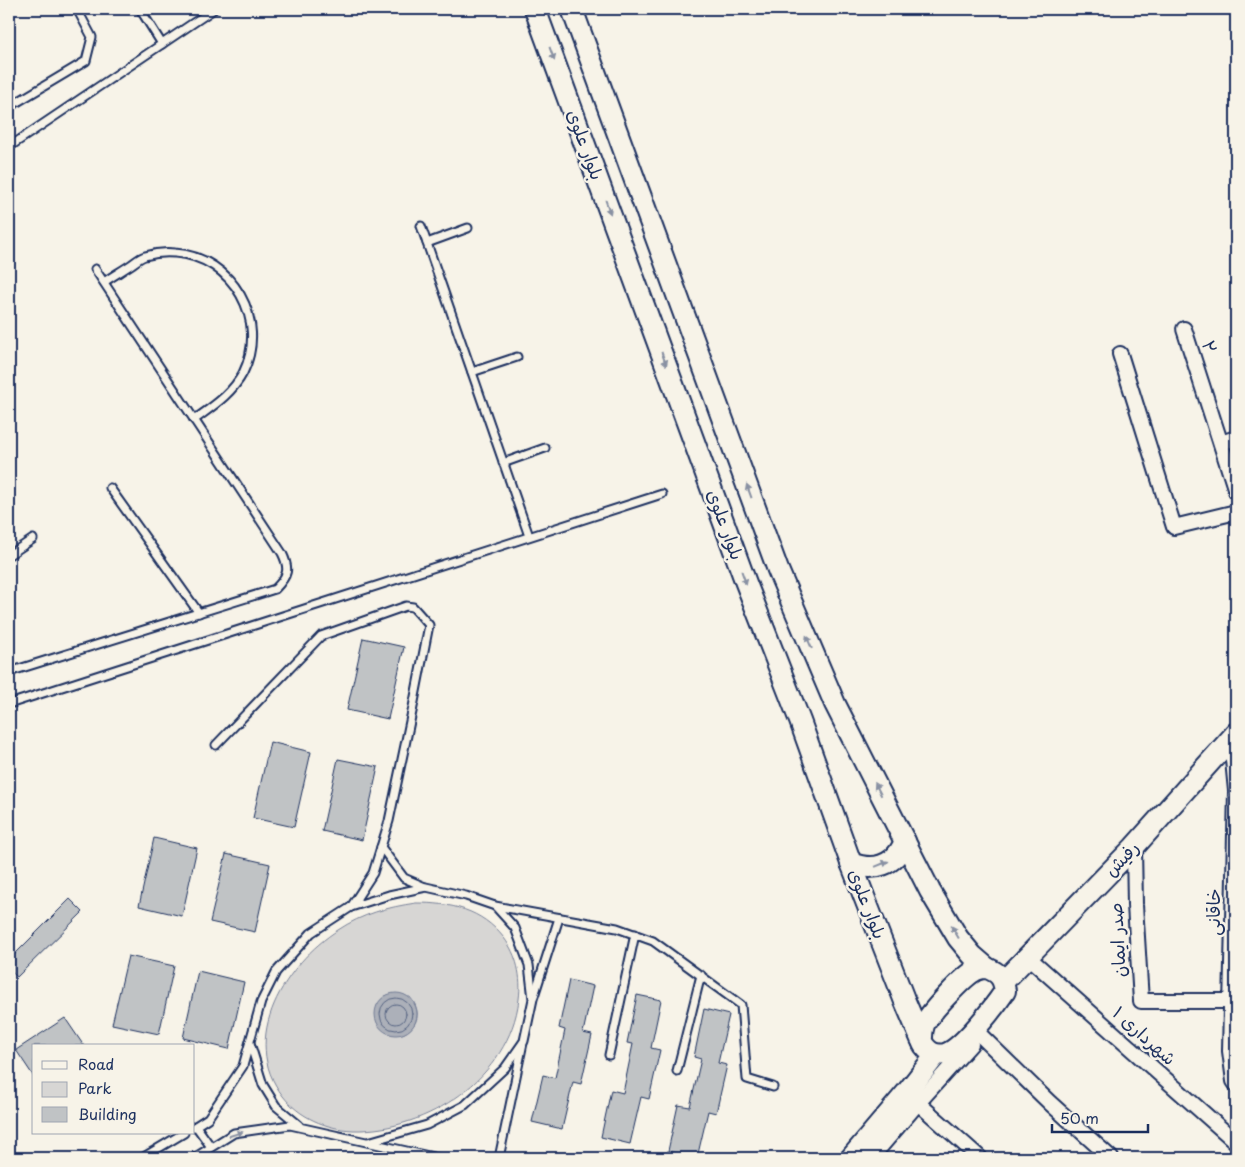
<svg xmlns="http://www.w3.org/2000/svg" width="1245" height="1167" font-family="'Playpen Sans','Playpen Sans Arabic',sans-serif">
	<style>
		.green { fill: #d7d6d4; stroke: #798299; fill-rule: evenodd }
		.water { fill: #acb0b9; stroke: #727c95 }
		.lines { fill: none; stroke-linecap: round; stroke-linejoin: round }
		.shore { stroke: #556382; stroke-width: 1 }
		.building { fill: #c0c3c5; stroke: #1b2f5e }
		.lane-casing { stroke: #1b2f5e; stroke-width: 11 }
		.street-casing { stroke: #1b2f5e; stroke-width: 18 }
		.secondary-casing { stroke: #1b2f5e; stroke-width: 24 }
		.lane { stroke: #f7f3e8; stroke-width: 7 }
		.street { stroke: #f7f3e8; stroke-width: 14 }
		.secondary { stroke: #f7f3e8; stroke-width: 20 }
		.oneway { fill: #8991a3 }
		.labels { text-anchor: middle; stroke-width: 5; stroke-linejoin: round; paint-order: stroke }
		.street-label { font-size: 18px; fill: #1b2f5e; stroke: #f7f3e8 }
	</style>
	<rect width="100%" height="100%" fill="#f7f3e8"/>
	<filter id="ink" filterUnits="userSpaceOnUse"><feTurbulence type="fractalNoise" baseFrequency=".02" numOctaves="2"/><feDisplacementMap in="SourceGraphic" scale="10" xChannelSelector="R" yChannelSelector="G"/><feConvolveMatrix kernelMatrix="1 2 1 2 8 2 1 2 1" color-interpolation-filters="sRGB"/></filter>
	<g filter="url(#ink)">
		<path class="green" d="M416,903C451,903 481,909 504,938C517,955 522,977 519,999C510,1077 427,1132 353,1130C326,1129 299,1117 283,1096C238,1039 286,963 338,930C362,914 388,907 416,903ZM385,996L410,997C422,1011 419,1027 402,1034L377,1006L380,1001Z"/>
		<circle class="water" cx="396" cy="1014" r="21"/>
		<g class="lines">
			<g class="shore">
				<circle cx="396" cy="1014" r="16"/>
				<circle cx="396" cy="1014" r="10"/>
			</g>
		</g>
		<g class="building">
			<polygon points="363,638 404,647 388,719 347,710"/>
			<polygon points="270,742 311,752 294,827 253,818"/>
			<polygon points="338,759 378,767 362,840 322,831"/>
			<polygon points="154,838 197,848 182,916 139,906"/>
			<polygon points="226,854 270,864 255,932 210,922"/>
			<polygon points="70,899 83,912 17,977 9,969 9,960"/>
			<polygon points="128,956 174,966 159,1034 112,1024"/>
			<polygon points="198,971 244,982 229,1049 183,1038"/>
			<polygon points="569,980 593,986 583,1033 592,1035 581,1084 573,1082 562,1129 532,1122 543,1075 555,1078 565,1030 559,1028"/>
			<polygon points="637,995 661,1000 651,1048 660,1050 649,1099 641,1097 630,1144 601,1137 611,1090 623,1093 633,1044 627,1043"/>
			<polygon points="704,1009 729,1015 718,1063 727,1065 716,1113 708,1111 697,1158 668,1151 678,1105 690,1107 701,1059 694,1057"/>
			<polygon points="65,1018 84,1046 34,1046 34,1077 16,1050"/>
		</g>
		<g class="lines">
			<defs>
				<g id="lane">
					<polyline points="140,9 162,44"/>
					<polyline points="9,107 86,61 92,37 77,9"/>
					<polyline points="9,147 214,9"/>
					<polyline points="421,226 529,536"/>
					<polyline points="427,243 468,228"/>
					<path d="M104,282C113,276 123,270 132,264C136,261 141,257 145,256C155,253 165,252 175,253C233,257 269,321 243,373C232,394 213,406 194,420"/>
					<polyline points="472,372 517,357"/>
					<polyline points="503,463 545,448"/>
					<polyline points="110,488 199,613"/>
					<polyline points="9,555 33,539"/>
					<path d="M9,672L275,589C288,576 290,569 282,553L95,269"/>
					<polyline points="9,704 662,494"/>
					<polyline points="381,847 404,878 425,887"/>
					<polyline points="495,906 617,928 653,941 741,1005 747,1079 773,1087"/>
					<polyline points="351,907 389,895 426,887 466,896 495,906 515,928 529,965 533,999 524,1041 505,1068 465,1105 427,1125 368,1142"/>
					<polyline points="534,996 559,918"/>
					<polyline points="250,1043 263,1085 276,1106 299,1125"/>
					<polyline points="609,1055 635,934"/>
					<polyline points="677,1071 701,975"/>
					<polyline points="196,1126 211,1147"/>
					<polyline points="194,1127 208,1118 243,1066 261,1002 276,972 311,933 351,907 373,873 389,821 413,707 429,625 413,607 406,606 321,636 216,745"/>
					<polyline points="142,1158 184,1133"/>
					<polyline points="194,1158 234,1133 290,1125 438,1158"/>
					<polyline points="499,1158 523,1043"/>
				</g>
				<g id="street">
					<polyline points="1184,329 1236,491"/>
					<polyline points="1120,354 1174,527 1236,512"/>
					<polyline points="1221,443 1236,438"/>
					<polyline points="1231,739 1236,791 1230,1051 1234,1081 1236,1084"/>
					<polyline points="1134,847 1135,905 1141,1001 1236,1001"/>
					<polyline points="1028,957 1236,1142"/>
					<polyline points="975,1030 1050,1103 1111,1158"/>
					<polyline points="918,1103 980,1158"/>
					<polyline points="871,1158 918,1103 971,1044"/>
				</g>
				<g id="secondary">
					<polyline points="535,9 746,583 800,721 851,863 904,999 921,1039"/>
					<polyline points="572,9 778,570 835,704 930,891 958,938 972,955 987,968"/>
					<path d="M851,863C874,872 895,866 905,841"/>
					<path d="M987,968C999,973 1003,977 1005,991C995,1006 962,1049 945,1054C940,1055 936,1055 931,1052C926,1049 921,1043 922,1037C922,1033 923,1028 924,1025C929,1013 964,976 976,970C979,969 983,968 987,968Z"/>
					<polyline points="1004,981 1134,847 1236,733"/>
					<polyline points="851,1158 907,1092 936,1055"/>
				</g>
			</defs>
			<use href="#lane" class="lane-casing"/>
			<use href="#street" class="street-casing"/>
			<use href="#secondary" class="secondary-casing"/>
			<use href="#lane" class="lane"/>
			<use href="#street" class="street"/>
			<use href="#secondary" class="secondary"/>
		</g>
		<defs><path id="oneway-solid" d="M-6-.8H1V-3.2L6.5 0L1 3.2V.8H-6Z" transform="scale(1.25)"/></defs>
		<g class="oneway">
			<use href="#oneway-solid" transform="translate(552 54) rotate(70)"/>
			<use href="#oneway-solid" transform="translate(608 207) rotate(70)"/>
			<use href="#oneway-solid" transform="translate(664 359) rotate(70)"/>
			<use href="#oneway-solid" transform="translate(749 491) rotate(-110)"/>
			<use href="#oneway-solid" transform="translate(744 578) rotate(70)"/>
			<use href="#oneway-solid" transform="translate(809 642) rotate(-113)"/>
			<use href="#oneway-solid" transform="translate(878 789) rotate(-117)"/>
			<use href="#oneway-solid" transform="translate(882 864) rotate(-22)"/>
			<use href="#oneway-solid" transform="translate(955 932) rotate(-121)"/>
			<use href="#oneway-solid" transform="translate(236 1134) rotate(-18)"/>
		</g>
	</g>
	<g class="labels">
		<g class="street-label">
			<text transform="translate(585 145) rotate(70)" y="6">بلوار علوی</text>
			<text transform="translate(1209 347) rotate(72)" y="6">۲</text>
			<text transform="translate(725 525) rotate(70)" y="6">بلوار علوی</text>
			<text transform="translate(1122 859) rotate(-46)" y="6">رفیش</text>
			<text transform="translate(867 904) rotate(69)" y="6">بلوار علوی</text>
			<text transform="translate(1214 912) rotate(-90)" y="6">خاقانی</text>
			<text transform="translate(1118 940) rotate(-93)" y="6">صدر ایمان</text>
			<text transform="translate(1144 1036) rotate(42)" y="6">شهرداری ۱</text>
		</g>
	</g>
	<rect width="1245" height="1167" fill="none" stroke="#f7f3e8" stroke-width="30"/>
	<rect x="15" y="15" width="1215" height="1137" fill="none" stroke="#1b2f5e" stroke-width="2" filter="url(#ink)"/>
	<rect x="32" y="1044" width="162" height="90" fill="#f7f3e8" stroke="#9fa5b1"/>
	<rect x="42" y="1061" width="25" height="8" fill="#f7f3e8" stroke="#9fa5b1"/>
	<text x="78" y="1070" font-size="15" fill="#1b2f5e">Road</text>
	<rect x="42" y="1082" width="25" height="15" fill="#d7d6d4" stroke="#9fa5b1"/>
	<text x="78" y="1094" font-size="15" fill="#1b2f5e">Park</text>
	<rect x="42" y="1107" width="25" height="15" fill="#c0c3c5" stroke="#9fa5b1"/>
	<text x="78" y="1120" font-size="15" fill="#1b2f5e">Building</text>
	<path d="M1052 1124v8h96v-8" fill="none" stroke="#1b2f5e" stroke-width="2.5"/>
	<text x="1060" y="1124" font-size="15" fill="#1b2f5e" stroke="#f7f3e8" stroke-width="4" paint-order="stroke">50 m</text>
</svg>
